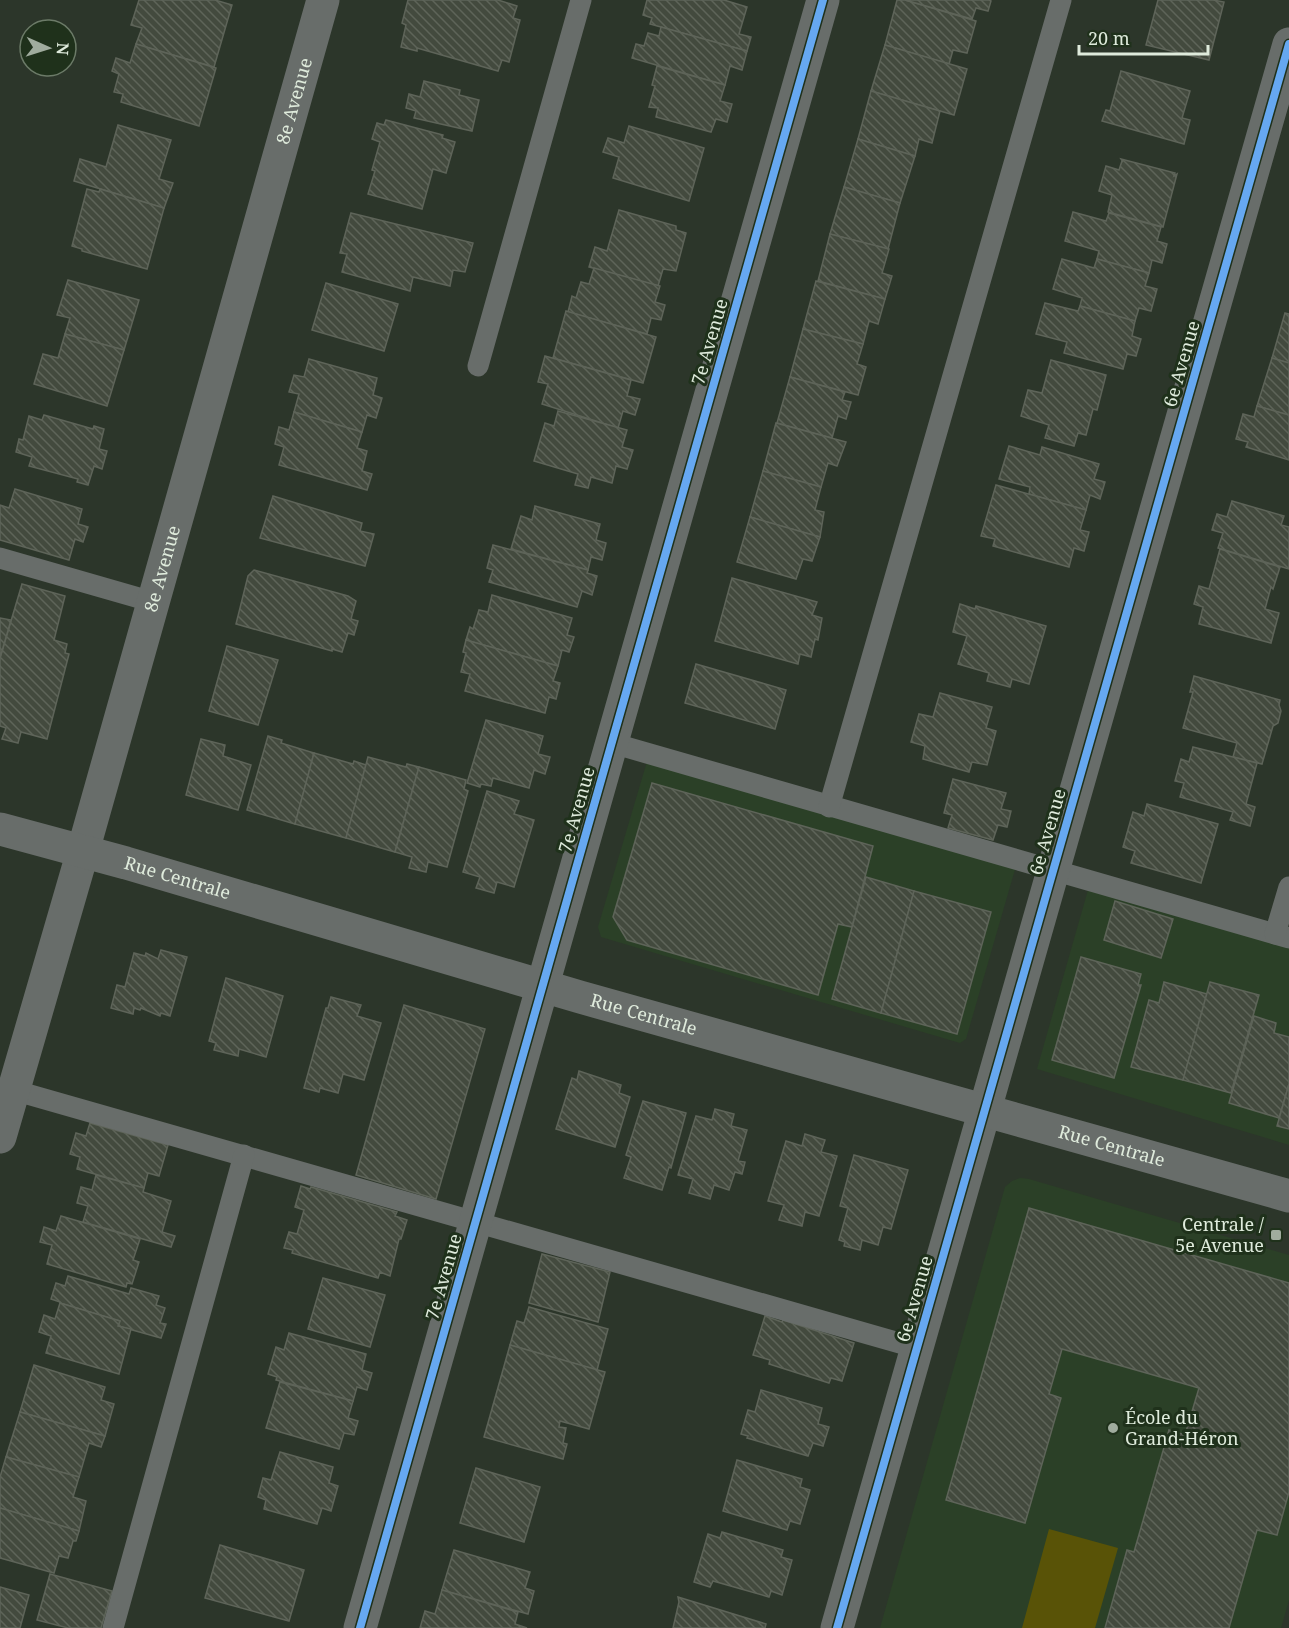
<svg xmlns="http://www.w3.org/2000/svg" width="1289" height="1628" font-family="'Noto Serif',serif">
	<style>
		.built { fill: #2b4027 }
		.park { fill: #595307 }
		.building { fill: url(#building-back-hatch); stroke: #5e6459; stroke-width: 1.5 }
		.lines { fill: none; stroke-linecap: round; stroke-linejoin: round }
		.service { stroke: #686d6a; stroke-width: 21 }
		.minor { stroke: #686d6a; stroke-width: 33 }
		.tertiary { stroke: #686d6a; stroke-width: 33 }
		.cycleway-casing { stroke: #1f311b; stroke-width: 11 }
		.cycleway { stroke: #66a8f1; stroke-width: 8 }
		.poi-dot { fill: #a0ac9e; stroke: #1f311b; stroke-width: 2 }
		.labels { text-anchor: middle; stroke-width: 6; stroke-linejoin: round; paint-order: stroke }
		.street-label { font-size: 18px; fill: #dfebdc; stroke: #1f311b }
		.poi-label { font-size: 18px; fill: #dfebdc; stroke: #1f311b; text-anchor: end }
	</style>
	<defs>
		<pattern id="building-back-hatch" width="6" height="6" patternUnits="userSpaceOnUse" patternTransform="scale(1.5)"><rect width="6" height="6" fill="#434a3e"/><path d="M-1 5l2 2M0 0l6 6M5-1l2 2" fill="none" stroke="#5e6459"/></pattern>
	</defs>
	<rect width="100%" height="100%" fill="#2c362a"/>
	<g class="built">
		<polygon points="651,748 1018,859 966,1039 960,1043 601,937 598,927"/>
		<polygon points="1092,876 1289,934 1289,1145 1037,1069"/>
		<polygon points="1020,1178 1029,1179 1289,1255 1289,1600 1281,1628 880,1628 1005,1187 1012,1181"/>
	</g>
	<polygon class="park" points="1049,1529 1118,1548 1095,1628 1022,1628"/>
	<g class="building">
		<polygon points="139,0 215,0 232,5 214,67 136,44 142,28 131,25"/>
		<polygon points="408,0 498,0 517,6 513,18 520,20 509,62 502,60 498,71 417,48 417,51 401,47 406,25 402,23"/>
		<polygon points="647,0 724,0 747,7 739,34 751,37 747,51 650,24 652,18 643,15"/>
		<polygon points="897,0 905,0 976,21 967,53 953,50 949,64 885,45"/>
		<polygon points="905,0 989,0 991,1 988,11 976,8 972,19"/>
		<polygon points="1158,0 1213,0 1224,2 1209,60 1146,45"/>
		<polygon points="661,27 747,51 742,70 730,66 725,85 632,58 636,44 644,46 648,33 659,36"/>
		<polygon points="136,44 216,68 199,126 121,102 123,94 114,92 119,74 112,71 116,58 130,63"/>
		<polygon points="885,45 967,69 954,115 871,91"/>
		<polygon points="657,66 725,85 720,101 732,104 727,122 716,119 711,132 656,117 658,108 649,107 655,86 652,85"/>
		<polygon points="1121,71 1190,91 1182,118 1190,120 1184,144 1102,121 1106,110 1110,111"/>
		<polygon points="424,81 460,90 459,95 479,100 472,131 414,118 416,111 406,108 409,94 420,97"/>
		<polygon points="871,91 940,111 932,143 919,139 915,156 858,139"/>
		<polygon points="386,120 443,135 442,138 455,142 446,173 433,169 422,209 368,194 375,171 372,170 380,142 372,139 377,123 384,125"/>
		<polygon points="118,125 171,140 159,179 173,183 164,208 74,181 80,159 106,167"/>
		<polygon points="629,126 704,148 689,201 613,178 619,157 603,152 608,138 624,143"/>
		<polygon points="858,139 915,156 900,203 844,187"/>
		<polygon points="1121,159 1175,173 1174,176 1177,174 1163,227 1108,212 1112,195 1099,191 1106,166 1119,170 1122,161 1123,162"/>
		<polygon points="844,187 900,203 888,249 830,234"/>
		<polygon points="87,189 99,192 100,189 164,208 147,269 82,251 82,249 72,246"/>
		<polygon points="619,210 676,226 676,230 686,233 676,271 663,269 658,286 589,267 595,247 607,251"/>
		<polygon points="1073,212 1106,221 1109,213 1161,227 1157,241 1167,244 1162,263 1152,260 1149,273 1097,259 1099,251 1065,241"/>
		<polygon points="351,213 473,243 465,272 453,270 450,286 413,277 410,291 342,272 347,254 340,253"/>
		<polygon points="830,234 889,249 882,273 892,276 885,299 818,281"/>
		<polygon points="1062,259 1094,268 1097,259 1149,273 1145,286 1157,289 1151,311 1139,308 1135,321 1080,306 1082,298 1053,289"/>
		<polygon points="594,268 660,286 655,302 665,305 661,320 651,318 647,334 568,312 572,296 576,298 581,282 589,284"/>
		<polygon points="68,280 139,300 124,350 65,334 70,318 57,315"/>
		<polygon points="816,281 885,299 878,324 869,321 863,344 803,329"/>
		<polygon points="326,283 398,304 384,351 312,330"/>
		<polygon points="1045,303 1078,311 1080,306 1135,321 1132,336 1141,339 1136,356 1127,354 1123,369 1064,353 1067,342 1036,334"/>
		<polygon points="566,311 656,337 643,383 553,358"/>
		<polygon points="1285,313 1289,314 1289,363 1272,358"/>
		<polygon points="803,329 863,344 857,364 866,367 858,395 790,377"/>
		<polygon points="65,334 124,350 107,406 34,384 43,354 58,358"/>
		<polygon points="545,356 631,380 627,396 640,399 635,415 623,411 618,428 542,404 548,384 538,382"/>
		<polygon points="1272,358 1289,363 1289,415 1257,406"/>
		<polygon points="309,359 377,378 373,395 382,398 376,418 367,415 362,432 294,412 299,394 289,392 294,375 304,377"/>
		<polygon points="1051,360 1106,375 1097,410 1093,409 1086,435 1078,433 1074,446 1045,438 1049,425 1021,416 1028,390 1042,393"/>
		<polygon points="790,377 845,392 842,400 851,402 846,419 838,416 832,438 777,423"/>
		<polygon points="1257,406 1289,415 1289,460 1246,447 1248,442 1236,439 1243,414 1254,417"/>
		<polygon points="558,411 627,430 622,447 633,450 627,469 616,466 612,483 591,477 588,488 575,485 578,474 534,461 545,423 554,426"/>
		<polygon points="294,412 362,432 357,448 367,451 362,471 372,474 367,490 279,465 284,447 275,444 279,427 289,430"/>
		<polygon points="44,415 93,429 94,426 104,429 99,449 107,451 102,469 94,466 88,485 77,482 78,479 29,466 32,457 16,452 19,439 23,440 29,416 42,420"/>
		<polygon points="776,423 846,442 837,466 828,463 821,487 763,471"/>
		<polygon points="1009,446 1040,455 1042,447 1099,464 1094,479 1105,482 1100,499 1090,495 1086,510 1029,494 1030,487 999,479"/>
		<polygon points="763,471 821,487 815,510 824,512 820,537 750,517"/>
		<polygon points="996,485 1086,510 1080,530 1089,532 1084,551 1074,548 1069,567 993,546 995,539 981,536"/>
		<polygon points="15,489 82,509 78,524 88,527 83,542 75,539 69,560 0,540 0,505 9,508"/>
		<polygon points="273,496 362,523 360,531 374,534 365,566 260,538"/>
		<polygon points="1232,501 1284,516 1281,525 1289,527 1289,569 1218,548 1223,533 1212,530 1217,514 1227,517"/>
		<polygon points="535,506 600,524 596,540 606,543 602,560 591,557 588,570 511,549 521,516 532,520"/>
		<polygon points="750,517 820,537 812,561 803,559 796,579 737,562"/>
		<polygon points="493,545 588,570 587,573 597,576 592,595 582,591 577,607 489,582 493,570 487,568"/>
		<polygon points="1220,549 1280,567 1273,589 1271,587 1265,609 1279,613 1271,643 1199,624 1203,607 1194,604 1199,586 1209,589"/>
		<polygon points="254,570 348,596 356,601 351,619 358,621 354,635 348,633 342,652 332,649 332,651 236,624 248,576"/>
		<polygon points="732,578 817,602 812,615 822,618 818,640 815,639 811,657 800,654 798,664 715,641"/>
		<polygon points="22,584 65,596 54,640 67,644 65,653 69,654 47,739 21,732 18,743 2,739 6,728 0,726 0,658"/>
		<polygon points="492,595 572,618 567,635 574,637 569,652 562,650 558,666 466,640 470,627 473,629 479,610 488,612"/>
		<polygon points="960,604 975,609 976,606 1046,626 1029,684 1012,679 1010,687 987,681 989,673 958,664 967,636 953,632"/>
		<polygon points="0,618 11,620 0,658"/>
		<polygon points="466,640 558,666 553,681 560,683 556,699 549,697 545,713 465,691 470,674 461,672 466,653 463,652"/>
		<polygon points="227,646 278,660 258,725 209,711"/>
		<polygon points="696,664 786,690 775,729 685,703"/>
		<polygon points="1194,676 1280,700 1279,705 1281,711 1278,723 1273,726 1262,764 1233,757 1237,743 1183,728 1193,692 1190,692"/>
		<polygon points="940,693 992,707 986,728 996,731 987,765 972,762 969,772 923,759 925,746 911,742 919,714 933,717"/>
		<polygon points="486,720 543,736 538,754 550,757 545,774 534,770 529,788 493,778 491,786 481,784 480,787 467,783"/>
		<polygon points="268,736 282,740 281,743 314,753 295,824 247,810"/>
		<polygon points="201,739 225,745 223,756 251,765 238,810 186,795"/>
		<polygon points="1193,747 1257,763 1246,804 1255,807 1250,826 1230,820 1233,812 1180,797 1184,783 1175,781 1181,759 1189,762"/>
		<polygon points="314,753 353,764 354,761 366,765 346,838 295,824"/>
		<polygon points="368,757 406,767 407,764 419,767 395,852 346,838"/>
		<polygon points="419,767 466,780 464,789 468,791 447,867 428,862 426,872 409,868 412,857 395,852"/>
		<polygon points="953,779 1006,793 1001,809 1011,811 1007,827 998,825 993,840 948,828 952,815 944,813"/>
		<polygon points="652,783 873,846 852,927 838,924 818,995 627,940 613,917"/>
		<polygon points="487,791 519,801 514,814 534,820 514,887 497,882 494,893 476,888 480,877 463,872"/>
		<polygon points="1147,804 1218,824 1201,883 1131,863 1135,851 1123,847 1133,812 1144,816"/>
		<polygon points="866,877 914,891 881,1013 832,999"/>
		<polygon points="914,891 991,912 957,1034 881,1013"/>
		<polygon points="1115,901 1173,919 1161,958 1104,940"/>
		<polygon points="161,950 187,957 170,1016 161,1013 160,1016 141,1008 140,1010 134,1008 133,1014 111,1008 117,985 125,987 134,953 145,956 146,953 158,959"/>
		<polygon points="1081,957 1141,974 1138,985 1141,985 1114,1078 1052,1060"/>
		<polygon points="226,978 283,996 266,1057 239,1049 238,1056 214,1050 216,1043 209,1041"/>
		<polygon points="1164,982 1207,994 1183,1080 1131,1067 1149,1000 1159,1003"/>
		<polygon points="1210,982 1259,995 1231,1093 1183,1080"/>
		<polygon points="331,997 361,1005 357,1016 381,1023 364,1080 343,1074 338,1093 320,1088 319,1092 304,1088 326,1008 328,1008"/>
		<polygon points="404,1005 485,1029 436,1199 356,1175"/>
		<polygon points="1254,1016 1276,1023 1274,1033 1289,1037 1289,1084 1279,1118 1229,1103"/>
		<polygon points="579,1071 621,1085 619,1093 630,1097 615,1147 556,1129 572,1078 577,1080"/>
		<polygon points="1289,1084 1289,1129 1277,1126"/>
		<polygon points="643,1101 686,1113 671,1168 669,1167 662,1190 624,1178 631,1157 626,1155"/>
		<polygon points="715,1109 734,1114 731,1126 747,1130 738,1161 745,1162 742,1174 735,1172 729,1190 714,1185 710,1199 689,1193 693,1179 678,1175 696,1116 712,1120"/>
		<polygon points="90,1123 168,1145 159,1176 148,1173 144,1188 77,1169 80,1157 70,1154 76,1133 86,1136"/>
		<polygon points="805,1134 825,1140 821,1152 837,1156 819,1216 805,1212 802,1226 779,1220 784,1205 768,1201 786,1141 802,1146"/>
		<polygon points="854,1155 908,1170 891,1229 883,1227 878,1245 862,1240 860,1250 844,1246 845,1242 839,1240 848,1208 840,1206"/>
		<polygon points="96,1175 144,1188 143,1192 171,1201 162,1232 175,1236 171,1247 83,1222 88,1206 77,1203 81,1187 92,1190"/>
		<polygon points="301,1186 310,1189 311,1187 397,1212 395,1216 407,1220 401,1239 399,1239 390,1276 380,1272 378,1278 292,1253 293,1250 284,1248 289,1232 297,1234 304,1210 295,1207"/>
		<polygon points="1029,1208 1289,1283 1289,1492 1277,1535 1257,1530 1229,1628 1105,1628 1127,1550 1134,1552 1169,1430 1185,1435 1199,1388 1062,1349 1049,1394 1061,1398 1025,1523 946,1500"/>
		<polygon points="61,1216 140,1239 133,1260 139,1262 132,1284 127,1283 126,1287 47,1264 52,1245 40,1242 44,1227 56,1231"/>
		<polygon points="542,1254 610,1272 598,1322 529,1303"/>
		<polygon points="68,1276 129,1294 131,1288 159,1296 156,1305 165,1308 160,1323 166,1324 161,1338 118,1326 120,1321 60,1303 60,1302 51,1299 56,1283 65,1286"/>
		<polygon points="323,1278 385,1295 370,1347 308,1329"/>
		<polygon points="60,1303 120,1321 118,1326 131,1329 119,1374 46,1353 51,1336 39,1332 44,1315 55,1319"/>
		<polygon points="529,1307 608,1329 597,1370 510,1345 517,1321 524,1323"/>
		<polygon points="765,1316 782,1322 783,1320 854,1343 842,1381 831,1378 829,1383 769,1364 770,1360 753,1355"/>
		<polygon points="289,1333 366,1354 362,1370 372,1373 367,1390 357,1387 353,1401 276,1380 277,1377 268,1374 276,1347 284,1350"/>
		<polygon points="510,1345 605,1372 589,1429 560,1421 559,1427 566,1428 563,1443 567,1444 563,1459 484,1437"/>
		<polygon points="34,1365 105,1387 101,1400 114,1404 105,1436 20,1412"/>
		<polygon points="280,1382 353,1401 348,1418 358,1421 354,1435 344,1433 339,1449 266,1428"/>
		<polygon points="761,1390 822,1408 818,1424 829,1427 823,1446 813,1443 808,1456 747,1438 748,1436 741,1434 748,1410 755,1412"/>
		<polygon points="20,1412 105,1436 101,1447 89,1443 79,1477 6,1457"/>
		<polygon points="280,1452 333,1467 329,1483 338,1486 331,1511 322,1508 317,1524 264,1509 266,1500 258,1497 263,1478 271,1480"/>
		<polygon points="6,1457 79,1477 73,1497 86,1501 79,1531 0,1508 0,1477"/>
		<polygon points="737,1460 802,1479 800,1487 810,1490 800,1524 790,1521 787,1530 723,1511"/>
		<polygon points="476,1468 540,1487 524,1542 460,1523"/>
		<polygon points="0,1508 79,1531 76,1541 73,1541 68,1558 59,1556 54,1573 0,1558"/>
		<polygon points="722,1532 783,1550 781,1557 792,1560 782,1595 771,1591 769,1597 713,1581 710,1587 694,1582 708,1534 720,1538"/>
		<polygon points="220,1545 304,1570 289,1621 205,1598"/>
		<polygon points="454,1550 530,1572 525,1588 534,1591 528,1614 442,1590"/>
		<polygon points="50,1574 112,1591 101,1628 68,1628 37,1620"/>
		<polygon points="0,1587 29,1595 20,1628 0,1628"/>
		<polygon points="442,1590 518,1612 515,1624 527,1628 420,1628 425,1611 435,1614"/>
		<polygon points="678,1597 766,1624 765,1628 673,1628 679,1602"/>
	</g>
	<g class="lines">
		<g class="service">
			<polyline points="478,366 581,0"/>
			<polyline points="0,558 153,602"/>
			<polyline points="612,743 1289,938"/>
			<polyline points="829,807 1061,0"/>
			<polyline points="1275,934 1289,887"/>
			<polyline points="13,1090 917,1348"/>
			<polyline points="113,1628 244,1155"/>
		</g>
		<g class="minor">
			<path id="s1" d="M0,1137L83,851L323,0"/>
			<polyline points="360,1628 823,0"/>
			<polyline points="837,1628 1289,44"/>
		</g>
		<path class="tertiary" id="s2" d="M0,829L126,863L580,997L1289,1196"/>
		<defs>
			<g id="cycleway">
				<polyline points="360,1628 823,0"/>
				<polyline points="837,1628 1289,44"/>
			</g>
		</defs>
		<use href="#cycleway" class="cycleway-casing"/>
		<use href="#cycleway" class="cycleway"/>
	</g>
	<g class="poi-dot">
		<rect x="1270" y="1229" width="12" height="12" rx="3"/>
		<circle cx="1113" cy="1428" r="6"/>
	</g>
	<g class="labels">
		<g class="street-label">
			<text dy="6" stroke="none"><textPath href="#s1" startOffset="1077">8e Avenue</textPath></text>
			<text transform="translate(710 342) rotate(-74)" y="6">7e Avenue</text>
			<text transform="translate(1182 364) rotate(-74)" y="6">6e Avenue</text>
			<text dy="6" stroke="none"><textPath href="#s1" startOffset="591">8e Avenue</textPath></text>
			<text transform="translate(577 810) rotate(-74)" y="6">7e Avenue</text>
			<text transform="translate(1048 832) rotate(-74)" y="6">6e Avenue</text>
			<text dy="6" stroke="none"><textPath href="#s2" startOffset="184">Rue Centrale</textPath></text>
			<text dy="6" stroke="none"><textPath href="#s2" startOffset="670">Rue Centrale</textPath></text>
			<text dy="6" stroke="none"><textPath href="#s2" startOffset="1156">Rue Centrale</textPath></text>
			<text transform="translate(444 1277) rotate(-74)" y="6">7e Avenue</text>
			<text transform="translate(915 1299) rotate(-74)" y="6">6e Avenue</text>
		</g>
		<g class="poi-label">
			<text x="1264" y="1231">Centrale /<tspan x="1264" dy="21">5e Avenue</tspan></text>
			<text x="1125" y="1424" text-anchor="start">École du<tspan x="1125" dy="21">Grand-Héron</tspan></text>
		</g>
	</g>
	<g transform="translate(48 48) rotate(93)"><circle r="28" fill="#1f311b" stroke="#6c7b68" stroke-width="1.5"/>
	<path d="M0-4.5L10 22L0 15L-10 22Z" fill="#a0ac9e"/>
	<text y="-9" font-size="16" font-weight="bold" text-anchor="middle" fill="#dfebdc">N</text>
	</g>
	<path d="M1079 45v9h129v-9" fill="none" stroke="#dfebdc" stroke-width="3"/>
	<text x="1088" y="45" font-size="18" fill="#dfebdc" stroke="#1f311b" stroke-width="4.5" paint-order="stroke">20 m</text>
</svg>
